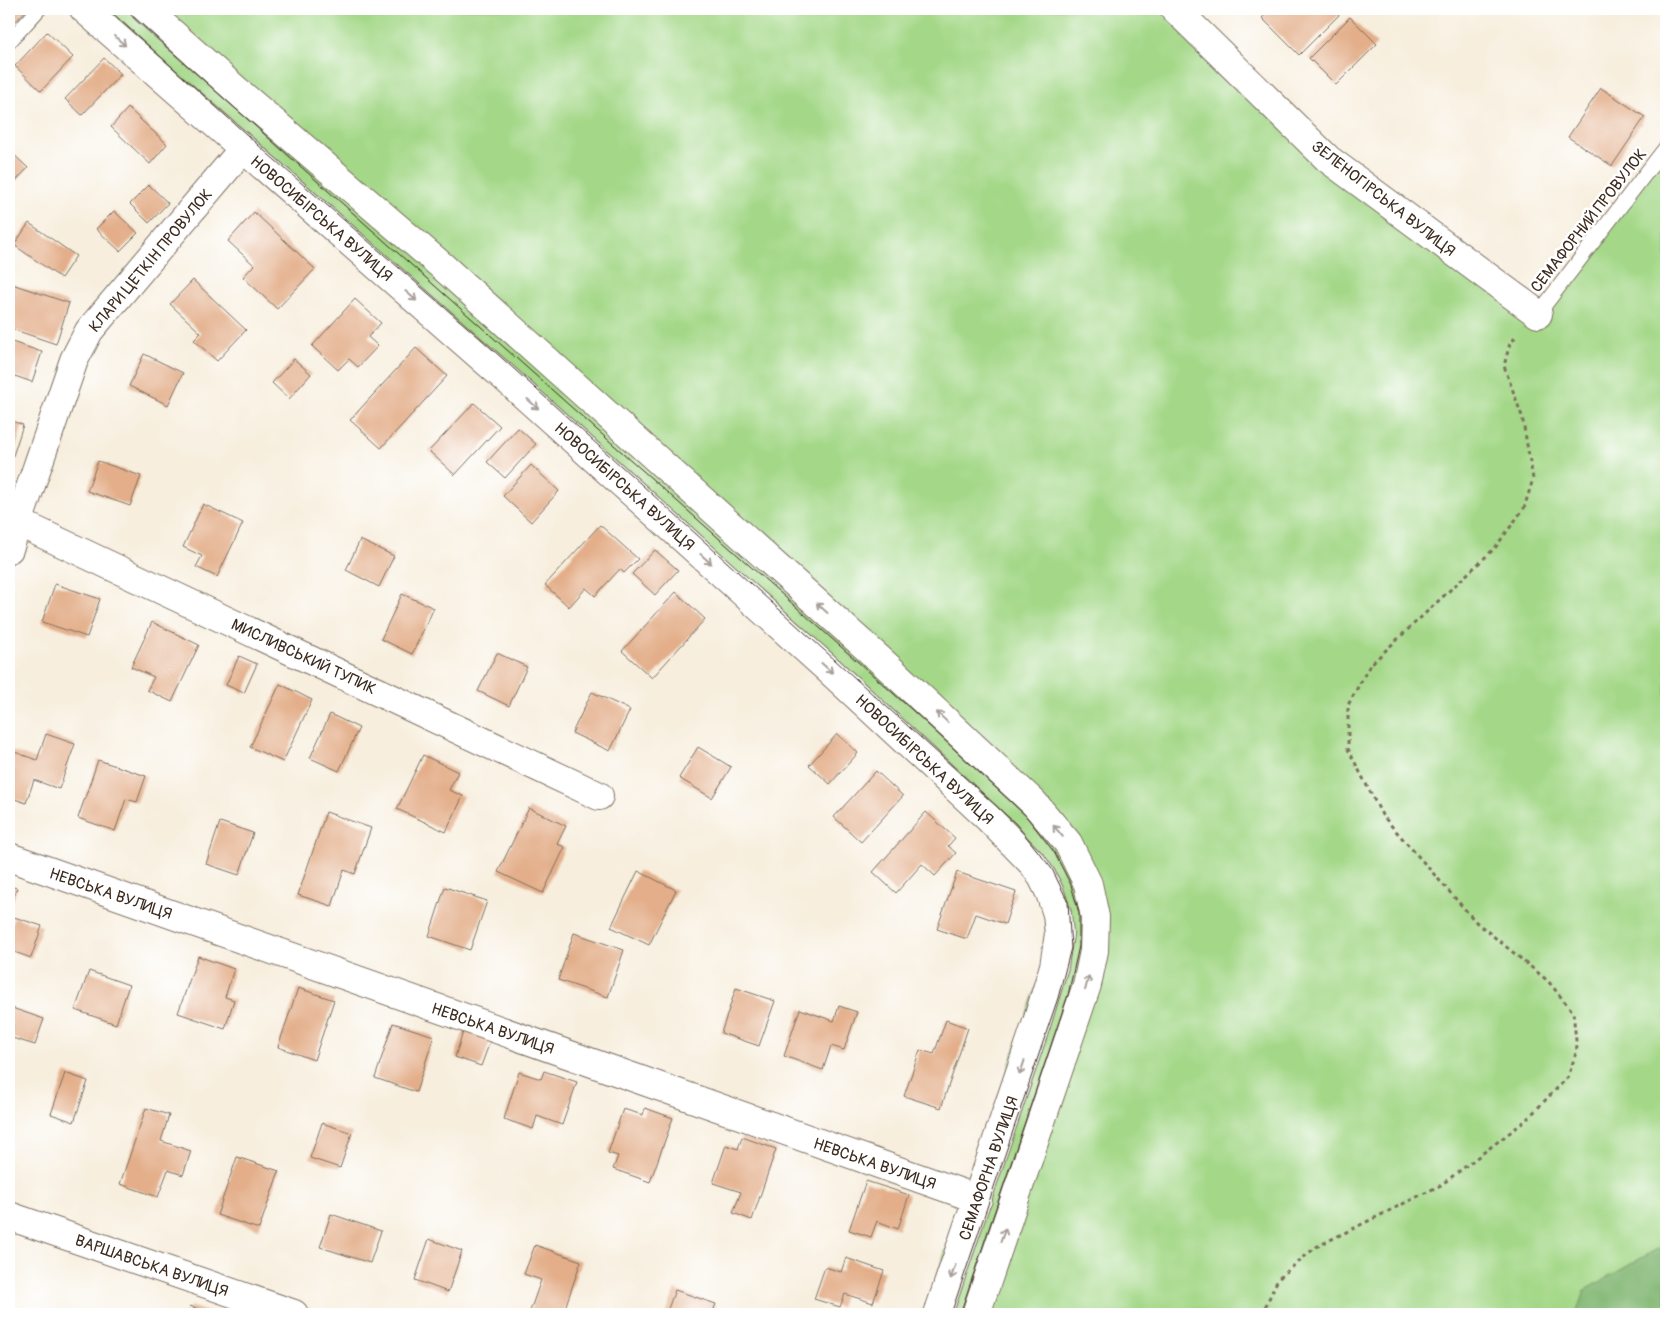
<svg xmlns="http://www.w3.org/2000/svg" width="1675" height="1323" font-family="Pangolin,sans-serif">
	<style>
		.green { fill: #a4d888; stroke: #708153 }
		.forest { fill: #83b874; stroke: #5f7149 }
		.building { fill: #e3ae89 }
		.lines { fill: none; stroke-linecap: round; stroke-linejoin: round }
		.service-casing { stroke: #7d6f61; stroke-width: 16 }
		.minor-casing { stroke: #7d6f61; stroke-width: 30 }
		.secondary-casing { stroke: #7d6f61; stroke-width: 30 }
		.path { stroke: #7d6f61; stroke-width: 3; stroke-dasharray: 4 4; stroke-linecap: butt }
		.service { stroke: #fff; stroke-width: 14 }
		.minor { stroke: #fff; stroke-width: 28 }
		.secondary { stroke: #fff; stroke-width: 28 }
		.tram { stroke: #3b2a1e; stroke-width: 1 }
		.oneway { stroke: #a79f9a }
		.labels { text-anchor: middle; stroke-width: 5; stroke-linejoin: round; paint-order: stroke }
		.street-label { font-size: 16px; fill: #3b2a1e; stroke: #fff }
	</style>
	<rect width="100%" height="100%" fill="#fff"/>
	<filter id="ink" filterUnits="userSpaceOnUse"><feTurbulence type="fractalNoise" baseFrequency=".02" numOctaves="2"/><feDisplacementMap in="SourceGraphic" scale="10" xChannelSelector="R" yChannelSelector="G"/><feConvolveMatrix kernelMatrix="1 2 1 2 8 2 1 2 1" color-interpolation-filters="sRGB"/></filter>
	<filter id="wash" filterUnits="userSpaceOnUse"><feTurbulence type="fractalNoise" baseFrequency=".0096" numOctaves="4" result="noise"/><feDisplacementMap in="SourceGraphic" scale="20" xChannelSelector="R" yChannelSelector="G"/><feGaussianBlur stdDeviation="1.12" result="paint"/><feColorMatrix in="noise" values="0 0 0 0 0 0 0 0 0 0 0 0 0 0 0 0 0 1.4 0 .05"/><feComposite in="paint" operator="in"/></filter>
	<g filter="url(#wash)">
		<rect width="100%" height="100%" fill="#f7eedd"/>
		<polygon class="green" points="84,9 1175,9 1328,159 1538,314 1666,147 1666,1314 924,1314 1042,970 1047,918 1033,864"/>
		<polygon class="forest" points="1666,1244 1666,1314 1576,1314 1584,1291"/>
		<g id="blocks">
			<g class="building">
				<polygon points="9,9 27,9 9,28"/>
				<polygon points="1271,9 1345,9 1299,55 1262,18"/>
				<polygon points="1350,17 1377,44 1336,85 1309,58"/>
				<polygon points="47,32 73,57 41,91 15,66"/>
				<polygon points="104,58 121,74 82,115 65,99"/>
				<polygon points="1601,88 1645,117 1612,166 1568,137"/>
				<polygon points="128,108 167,144 150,164 111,127"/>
				<polygon points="9,150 28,168 9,188"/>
				<polygon points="149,185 168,203 149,223 130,204"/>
				<polygon points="114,211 138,233 120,251 96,229"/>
				<polygon points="254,212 315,269 277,309 243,277 254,265 228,241"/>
				<polygon points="29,223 76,256 61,278 14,245"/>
				<polygon points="193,280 246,330 217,361 194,340 201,333 170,304"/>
				<polygon points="9,283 69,303 56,344 9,328 9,314 11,308 9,307"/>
				<polygon points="355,299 381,323 368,337 378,346 358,367 349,359 338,370 312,346"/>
				<polygon points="9,341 42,352 32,382 9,374"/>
				<polygon points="416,348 447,376 381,448 350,420"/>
				<polygon points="144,354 183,373 168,405 129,386"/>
				<polygon points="294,359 311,374 289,399 272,383"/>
				<polygon points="474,403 500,426 455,475 429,451"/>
				<polygon points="9,420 23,425 9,468"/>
				<polygon points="518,428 536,444 505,478 487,462"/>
				<polygon points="98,461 141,476 130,506 87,491"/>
				<polygon points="531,465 559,491 531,522 503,496"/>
				<polygon points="203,504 243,523 217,577 196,567 202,556 183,547"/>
				<polygon points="600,525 638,559 624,573 620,569 595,596 586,588 569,607 545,585"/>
				<polygon points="360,540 394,556 379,587 346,570"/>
				<polygon points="655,550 678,570 655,595 632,574"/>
				<polygon points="55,584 100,599 87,637 42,622"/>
				<polygon points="676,592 705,619 652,678 622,651"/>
				<polygon points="402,594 434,608 412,654 381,639"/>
				<polygon points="152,622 199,645 172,702 147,690 154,677 131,667"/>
				<polygon points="497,653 527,667 509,706 478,691"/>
				<polygon points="239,656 257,664 244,693 226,685"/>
				<polygon points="280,684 312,700 283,762 250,747"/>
				<polygon points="592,692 630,710 610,751 572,733"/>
				<polygon points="330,714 359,728 339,771 310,758"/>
				<polygon points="46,734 75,744 59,789 34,780 26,803 9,797 9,759 12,751 37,760"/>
				<polygon points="837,734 858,753 830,784 809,765"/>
				<polygon points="698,747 731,767 712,798 679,778"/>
				<polygon points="423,755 458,772 449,790 463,796 446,832 397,809"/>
				<polygon points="98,760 146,776 137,802 126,799 115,831 78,818"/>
				<polygon points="876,771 903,796 861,842 834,817"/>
				<polygon points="529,808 566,826 557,844 565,847 543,893 498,872"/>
				<polygon points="326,812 371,828 355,874 344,870 332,906 298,895"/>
				<polygon points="926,812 955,838 948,846 956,853 935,876 922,864 896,893 873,872"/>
				<polygon points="220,822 253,833 239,875 206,864"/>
				<polygon points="638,871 676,890 649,945 611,927"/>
				<polygon points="957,872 1016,892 1005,924 976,914 967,939 937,929"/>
				<polygon points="9,886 17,888 9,910"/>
				<polygon points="445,887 487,901 470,950 429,936"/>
				<polygon points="14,917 42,926 31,958 9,950 9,933"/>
				<polygon points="574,933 624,950 608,997 558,980"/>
				<polygon points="198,956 234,969 225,997 234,1000 225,1029 178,1013"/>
				<polygon points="89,971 129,985 116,1024 75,1010"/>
				<polygon points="298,988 334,1000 314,1060 278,1047"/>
				<polygon points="736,988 775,1001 759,1046 721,1033"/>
				<polygon points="839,1006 857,1012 844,1050 831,1046 823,1070 784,1056 800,1009 834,1021"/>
				<polygon points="9,1007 44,1019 35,1045 9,1037"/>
				<polygon points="946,1020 968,1028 941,1108 904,1096 920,1050 934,1054"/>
				<polygon points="393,1023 434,1036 416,1092 375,1078"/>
				<polygon points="465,1026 492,1036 481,1066 455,1057"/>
				<polygon points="544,1071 577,1082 562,1125 537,1116 533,1129 504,1119 519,1072 541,1079"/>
				<polygon points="65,1073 88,1081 74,1122 51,1114"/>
				<polygon points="146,1108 169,1115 161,1141 191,1151 183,1175 168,1170 158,1197 120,1184"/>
				<polygon points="645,1108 673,1118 650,1182 613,1169 618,1156 608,1153 623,1109 643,1115"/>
				<polygon points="322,1123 352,1133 340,1168 310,1158"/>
				<polygon points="742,1137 776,1149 752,1220 733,1213 741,1192 713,1183 726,1145 738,1149"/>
				<polygon points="237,1157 279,1171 259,1229 217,1215"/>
				<polygon points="866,1181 909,1195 898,1229 877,1221 871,1237 849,1230"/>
				<polygon points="331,1214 381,1231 370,1263 320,1247"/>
				<polygon points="429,1239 462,1251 448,1292 415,1280"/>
				<polygon points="535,1245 581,1261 563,1314 529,1314 541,1280 524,1274"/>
				<polygon points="846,1258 884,1271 873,1303 845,1294 840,1307 814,1299 825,1267 841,1272"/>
				<polygon points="675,1290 716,1304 712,1314 666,1314"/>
				<polygon points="190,1306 213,1314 188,1314"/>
			</g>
		</g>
	</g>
	<g filter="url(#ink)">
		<use href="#blocks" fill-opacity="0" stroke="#7d6f61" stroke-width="1"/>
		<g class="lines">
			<defs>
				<g id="service">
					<polyline points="9,42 39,9"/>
					<polyline points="1538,314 1666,147"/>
				</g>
				<g id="minor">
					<polyline points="1175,9 1328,159 1538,314"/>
					<polyline points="9,518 599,796"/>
					<polyline points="9,549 74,360 89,331 243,149"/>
					<polyline points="9,857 978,1199"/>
					<polyline points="9,1216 294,1314"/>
				</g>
				<g id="secondary">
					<polyline points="84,9 505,378 830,671 987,817 1033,864 1042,877 1050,893 1057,914 1059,934 1054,966 1037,1022 938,1314"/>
					<polyline points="145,9 242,95 442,266 887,666 1034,803 1068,843 1088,884 1095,917 1094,951 1087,985 976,1314"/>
				</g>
			</defs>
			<use href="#service" class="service-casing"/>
			<use href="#minor" class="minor-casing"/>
			<use href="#secondary" class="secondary-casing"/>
			<polyline class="path" points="1262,1314 1278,1279 1316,1247 1441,1185 1525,1121 1568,1077 1577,1050 1573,1012 1548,981 1476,922 1382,815 1348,749 1348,705 1370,665 1495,548 1524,508 1533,479 1522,416 1504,366 1510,343 1517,336"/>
			<use href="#service" class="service"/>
			<use href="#minor" class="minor"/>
			<use href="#secondary" class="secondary"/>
			<g class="tram">
				<polyline points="108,9 268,154 482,340 1016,824 1052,869 1068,902 1071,948 1058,998 951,1314"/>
				<polyline points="125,9 227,101 912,710 1026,816 1054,852 1071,885 1079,913 1079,946 1068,995 960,1314"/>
			</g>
		</g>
		<defs><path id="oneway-shaft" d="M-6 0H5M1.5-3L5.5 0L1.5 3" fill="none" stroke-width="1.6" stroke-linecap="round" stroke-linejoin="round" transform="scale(1.25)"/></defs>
		<g class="oneway">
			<use href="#oneway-shaft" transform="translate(120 41) rotate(41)"/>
			<use href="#oneway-shaft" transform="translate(411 296) rotate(41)"/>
			<use href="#oneway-shaft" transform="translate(533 404) rotate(42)"/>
			<use href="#oneway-shaft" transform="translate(706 559) rotate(42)"/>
			<use href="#oneway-shaft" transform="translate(822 608) rotate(-138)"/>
			<use href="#oneway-shaft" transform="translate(827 668) rotate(42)"/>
			<use href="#oneway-shaft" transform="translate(942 717) rotate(-137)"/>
			<use href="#oneway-shaft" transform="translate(1058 831) rotate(-130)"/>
			<use href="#oneway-shaft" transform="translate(1087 983) rotate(-75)"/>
			<use href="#oneway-shaft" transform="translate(1022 1068) rotate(109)"/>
			<use href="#oneway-shaft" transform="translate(1003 1235) rotate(-71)"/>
			<use href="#oneway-shaft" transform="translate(953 1272) rotate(109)"/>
		</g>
	</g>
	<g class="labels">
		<g class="street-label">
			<text transform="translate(1384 198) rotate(38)" y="6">ЗЕЛЕНОГІРСЬКА ВУЛИЦЯ</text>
			<text transform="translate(322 218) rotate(41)" y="6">НОВОСИБІРСЬКА ВУЛИЦЯ</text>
			<text transform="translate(1588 220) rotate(-52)" y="6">СЕМАФОРНИЙ ПРОВУЛОК</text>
			<text transform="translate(150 260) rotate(-50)" y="6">КЛАРИ ЦЕТКІН ПРОВУЛОК</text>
			<text transform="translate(625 486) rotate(42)" y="6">НОВОСИБІРСЬКА ВУЛИЦЯ</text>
			<text transform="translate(304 656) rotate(25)" y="6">МИСЛИВСЬКИЙ ТУПИК</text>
			<text transform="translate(925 759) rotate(43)" y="6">НОВОСИБІРСЬКА ВУЛИЦЯ</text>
			<text transform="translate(111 893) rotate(19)" y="6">НЕВСЬКА ВУЛИЦЯ</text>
			<text transform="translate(493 1028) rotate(19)" y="6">НЕВСЬКА ВУЛИЦЯ</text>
			<text transform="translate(875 1163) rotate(19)" y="6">НЕВСЬКА ВУЛИЦЯ</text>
			<text transform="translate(988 1168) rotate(-71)" y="6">СЕМАФОРНА ВУЛИЦЯ</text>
			<text transform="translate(152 1265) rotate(19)" y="6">ВАРШАВСЬКА ВУЛИЦЯ</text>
		</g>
	</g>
	<rect width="1675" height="1323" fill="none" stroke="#fff" stroke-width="30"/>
</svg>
